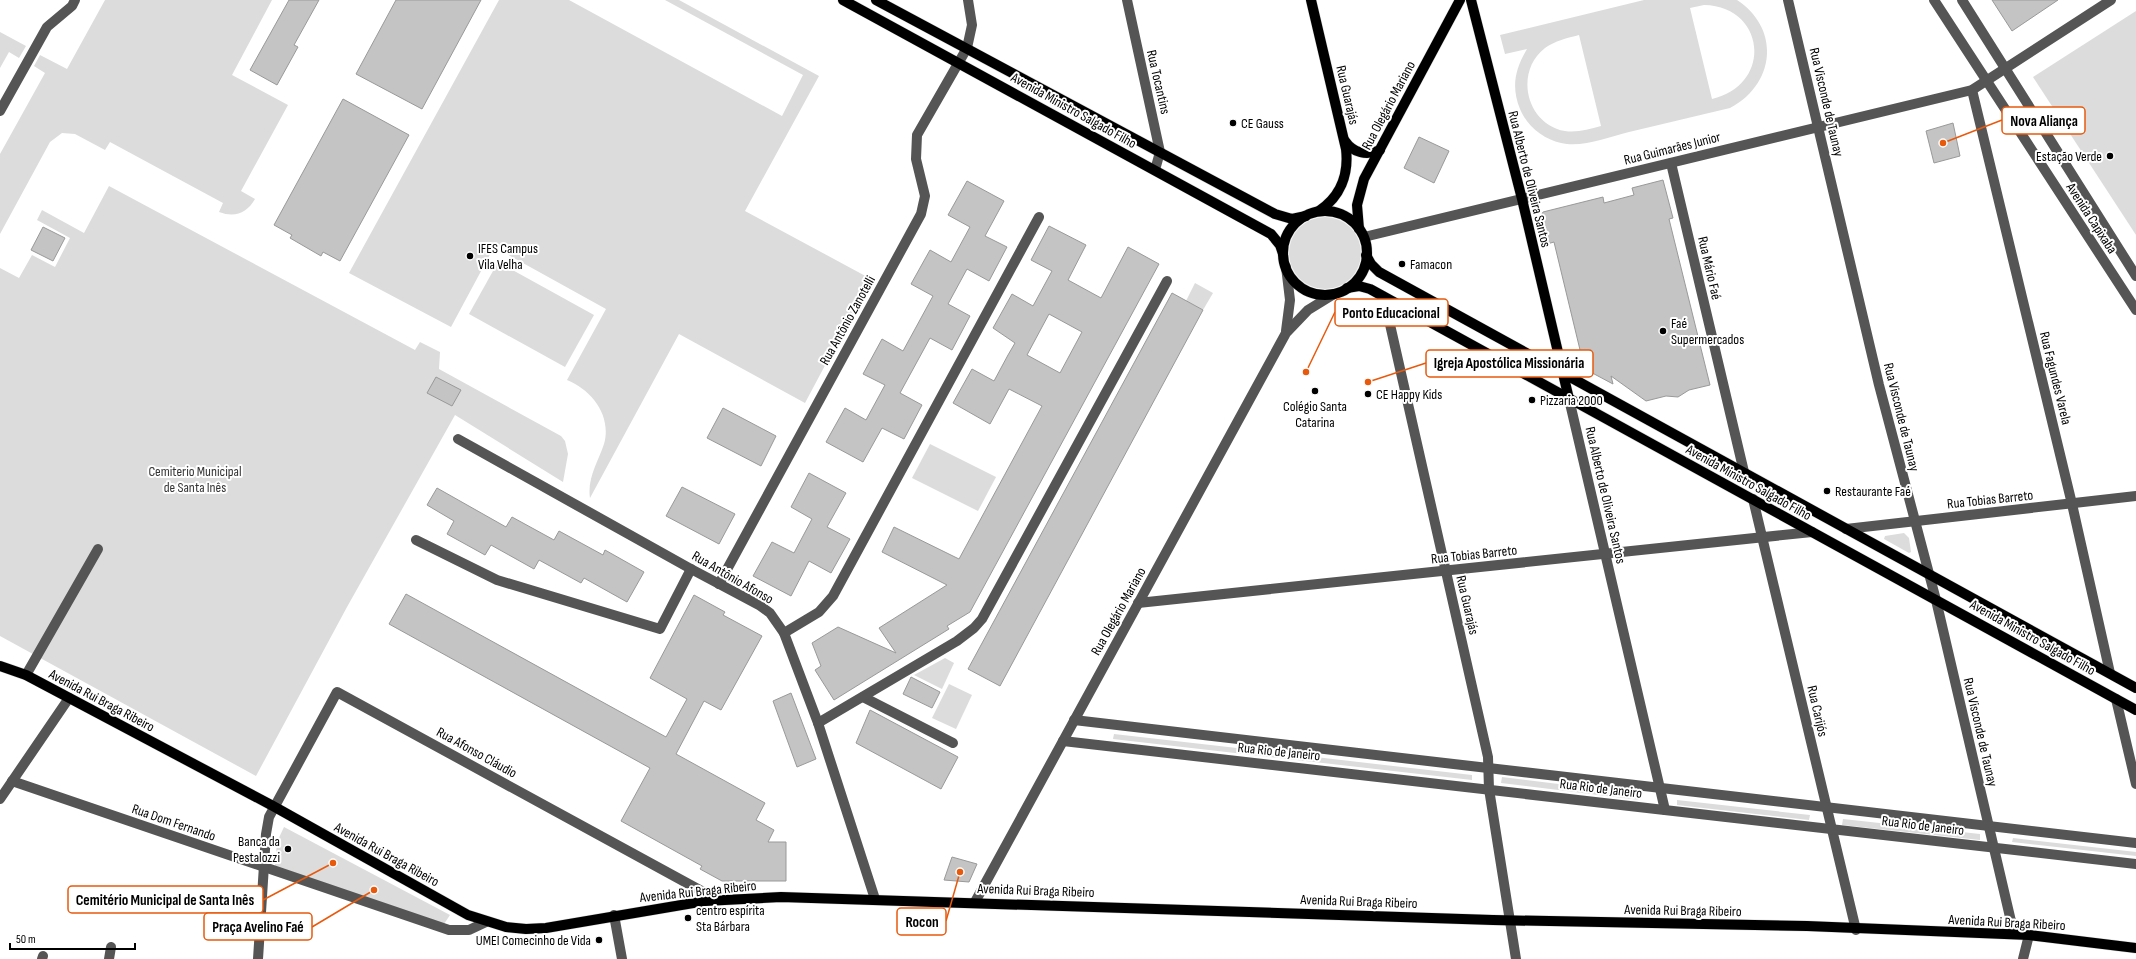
<svg xmlns="http://www.w3.org/2000/svg" width="2136" height="959" font-family="'Sofia Sans Condensed',sans-serif">
	<style>
		.green { fill: #dcdcdc; fill-rule: evenodd }
		.building { fill: #c4c4c4; stroke: #999; fill-rule: evenodd }
		.lines { fill: none; stroke-linecap: round; stroke-linejoin: round }
		.major-casing { stroke: #dbdbdb; stroke-width: 11 }
		.minor { stroke: #555; stroke-width: 10 }
		.major { stroke: #000; stroke-width: 10 }
		.poi-dot { fill: #000; stroke: #fff; stroke-width: 1.5 }
		.labels { text-anchor: middle; stroke-width: 4; stroke-linejoin: round; paint-order: stroke }
		.street-label { font-size: 14px; fill: #000; stroke: #fff }
		.poi-label { font-size: 14px; fill: #000; stroke: #fff; text-anchor: start }
		.park-label { font-size: 14px; fill: #333; stroke: #fff }
		.leader { fill: none; stroke: #e8590c; stroke-width: 1.5 }
		.callout-dot { fill: #e8590c; stroke: #fff; stroke-width: 1.5 }
		.callout { fill: #fff; stroke: #e8590c; stroke-width: 1.5 }
		.callout-label { font-size: 15px; text-anchor: middle; font-weight: bold; fill: #000 }
	</style>
	<rect width="100%" height="100%" fill="#fff"/>
	<g class="green">
		<path d="M105,0H272L232,75L288,105L241,191L255,199C247,213 235,218 219,212L223,203L110,142L105,150L75,134L62,133L50,142L0,234V154L45,73L34,66L40,55L67,69Z"/>
		<path d="M499,0H569L782,116L803,75L665,0H679L819,76L745,211L871,279L805,403L679,334L590,498C587,478 598,462 604,444C612,416 592,390 567,380L606,309L494,247L451,327L349,273Z"/>
		<path d="M1644,0H1737C1781,29 1775,84 1730,108C1696,116 1663,124 1629,132C1608,137 1582,148 1561,143C1543,139 1527,126 1520,109C1511,87 1515,69 1527,49L1505,54L1500,35ZM1704,5C1765,6 1774,84 1712,99L1690,8ZM1579,35L1601,126C1589,129 1577,133 1565,131C1526,124 1514,72 1545,48C1555,41 1567,38 1579,35Z"/>
		<polygon points="2136,11 2136,235 2033,77"/>
		<polygon points="0,32 26,46 19,58 9,52 0,68"/>
		<polygon points="109,186 415,350 420,342 440,352 439,369 561,436 565,441 568,454 563,482 455,415 347,607 256,776 0,636 0,268 19,278 32,255 55,267 70,238 37,220 42,210 84,233"/>
		<circle cx="1325" cy="253" r="36"/>
		<polygon points="498,262 594,315 565,367 469,314"/>
		<polygon points="1195,283 1213,293 1203,310 1186,301"/>
		<polygon points="930,444 996,477 978,511 912,478"/>
		<polygon points="1904,533 1909,538 1911,552 1909,553 1884,539 1885,536"/>
		<polygon points="945,658 954,663 942,689 914,675"/>
		<polygon points="949,684 972,695 956,729 932,718"/>
		<polygon points="1114,734 1472,775 1472,780 1113,739"/>
		<polygon points="1502,777 1640,794 1639,800 1501,783"/>
		<polygon points="1677,800 1810,815 1809,820 1677,805"/>
		<polygon points="1843,819 1980,834 1980,840 1842,825"/>
		<polygon points="284,827 450,915 444,924 275,866 277,842"/>
		<polygon points="2013,838 2136,852 2136,856 2012,842"/>
	</g>
	<g class="building">
		<polygon points="289,0 319,0 294,45 298,47 277,85 250,70"/>
		<polygon points="396,0 481,0 422,109 356,74"/>
		<polygon points="1992,0 2058,0 2012,31"/>
		<polygon points="343,99 409,135 340,261 323,252 321,256 290,238 292,235 274,225"/>
		<polygon points="1953,123 1960,156 1934,163 1926,131"/>
		<polygon points="1419,137 1449,151 1434,183 1404,168"/>
		<polygon points="1663,180 1673,218 1669,219 1710,385 1689,390 1678,397 1666,396 1646,401 1611,376 1613,384 1566,359 1566,358 1581,354 1554,242 1547,244 1540,218 1543,212 1603,197 1604,203 1634,195 1632,188"/>
		<polygon points="967,181 1004,201 985,236 1007,247 989,281 967,269 948,304 970,316 952,350 930,338 900,393 922,405 904,439 882,428 863,462 826,442 845,408 866,420 885,385 863,374 882,339 903,351 933,296 911,284 930,250 951,262 970,227 948,215"/>
		<path d="M1049,226L1086,245L1068,280L1101,298L1128,247L1159,264L970,612L947,626L949,629L834,700L815,670L821,666L812,643L838,627L896,653L879,628L947,585L882,552L894,527L959,559L1042,406L1009,389L990,424L953,403L972,369L994,381L1008,355L1015,343L993,328L1012,294L1033,306L1052,271L1031,260ZM1049,314L1082,332L1060,373L1027,355Z"/>
		<polygon points="43,227 65,238 53,261 31,250"/>
		<polygon points="1172,293 1203,310 1000,686 968,669"/>
		<polygon points="436,377 461,390 452,406 427,393"/>
		<polygon points="723,408 776,436 761,466 707,438"/>
		<polygon points="809,473 846,493 827,527 850,539 831,573 809,561 791,596 753,576 772,542 794,553 812,519 791,507"/>
		<polygon points="682,487 735,514 719,544 666,516"/>
		<polygon points="437,488 506,527 512,517 554,540 559,531 603,555 605,550 644,572 627,602 584,578 581,583 539,560 534,569 491,545 485,555 447,534 454,521 427,505"/>
		<polygon points="406,594 666,737 687,699 650,678 694,595 725,612 723,615 762,636 721,710 704,701 676,754 765,803 756,820 774,830 768,842 786,842 786,881 722,881 700,869 702,866 621,821 650,768 389,624"/>
		<polygon points="911,677 940,692 932,708 903,694"/>
		<polygon points="791,693 816,759 797,767 773,701"/>
		<polygon points="870,710 958,757 941,789 856,743"/>
		<polygon points="952,857 977,864 969,882 944,880"/>
	</g>
	<g class="lines">
		<defs>
			<g id="major">
				<polyline points="843,0 1271,234 1280,245 1283,254"/>
				<polyline points="876,0 1275,214 1292,219 1306,216"/>
				<path d="M1311,0L1346,149C1349,175 1340,197 1319,211"/>
				<polyline points="1471,0 1522,199 1569,399"/>
				<path d="M1345,141C1353,153 1367,156 1380,150"/>
				<circle cx="1325" cy="253" r="42"/>
				<polyline points="1359,229 1357,205 1364,179 1460,0"/>
				<polyline points="1366,255 1371,264 1379,272 2136,688"/>
				<polyline points="1347,288 1359,286 1370,289 2136,710"/>
				<polyline points="0,666 26,675 273,806 468,915 506,927 526,929 546,928 705,901 781,897 1493,920 1807,926 2029,935 2136,948"/>
			</g>
		</defs>
		<use href="#major" class="major-casing"/>
		<g class="minor">
			<polyline points="1127,0 1160,152 1155,170"/>
			<polyline points="1788,0 1879,385 1936,600 2014,934"/>
			<polyline points="1934,0 2136,310"/>
			<polyline points="1962,0 2136,276"/>
			<polyline points="1972,90 2072,504 2110,673"/>
			<polyline points="0,111 47,27 72,6 75,0"/>
			<polyline points="1671,163 1744,472"/>
			<polyline points="1364,237 1972,90 2111,0"/>
			<polyline points="1286,267 1290,300 1286,331"/>
			<polyline points="1384,298 1488,757 1489,789 1516,959"/>
			<polyline points="1569,399 1665,810"/>
			<polyline points="458,439 691,569 759,605 770,613 784,633 818,723 875,899"/>
			<polyline points="1753,499 1856,930"/>
			<polyline points="1846,529 2136,496"/>
			<polyline points="416,540 497,580 660,629 691,569"/>
			<polyline points="719,584 921,214 925,196 916,159 917,135 967,48 972,25 968,0"/>
			<polyline points="1138,603 1812,532"/>
			<polyline points="784,633 819,612 833,596 1039,217"/>
			<polyline points="26,675 98,549"/>
			<polyline points="863,697 953,743"/>
			<polyline points="2116,699 2136,784"/>
			<polyline points="1074,720 2136,843"/>
			<polyline points="818,723 957,641 974,628 982,619 1167,281"/>
			<polyline points="1063,741 2136,864"/>
			<polyline points="12,781 449,930 469,930 486,922"/>
			<polyline points="0,799 69,698"/>
			<polyline points="975,902 1286,333 1308,310 1334,294"/>
			<polyline points="614,915 622,959"/>
			<polyline points="42,959 43,956"/>
			<polyline points="109,959 111,947"/>
			<polyline points="258,959 266,834 269,817 337,692 718,900"/>
			<polyline points="2023,959 2029,935"/>
		</g>
		<use href="#major" class="major"/>
	</g>
	<g class="poi-dot">
		<circle cx="1233" cy="123" r="4"/>
		<circle cx="2110" cy="156" r="4"/>
		<circle cx="470" cy="256" r="4"/>
		<circle cx="1402" cy="264" r="4"/>
		<circle cx="1663" cy="331" r="4"/>
		<circle cx="1315" cy="391" r="4"/>
		<circle cx="1368" cy="394" r="4"/>
		<circle cx="1532" cy="400" r="4"/>
		<circle cx="1827" cy="491" r="4"/>
		<circle cx="288" cy="849" r="4"/>
		<circle cx="688" cy="918" r="4"/>
		<circle cx="599" cy="940" r="4"/>
	</g>
	<g class="labels">
		<g class="street-label">
			<text transform="translate(1159 82) rotate(77)" y="5">Rua Tocantins</text>
			<text transform="translate(1348 95) rotate(77)" y="5">Rua Guarajás</text>
			<text transform="translate(1827 102) rotate(77)" y="5">Rua Visconde de Taunay</text>
			<text transform="translate(1388 105) rotate(-62)" y="5">Rua Olegário Mariano</text>
			<text transform="translate(1074 110) rotate(29)" y="5">Avenida Ministro Salgado Filho</text>
			<text transform="translate(1672 148) rotate(-14)" y="5">Rua Guimarães Junior</text>
			<text transform="translate(1530 179) rotate(76)" y="5">Rua Alberto de Oliveira Santos</text>
			<text transform="translate(2092 218) rotate(57)" y="5">Avenida Capixaba</text>
			<text transform="translate(1710 268) rotate(77)" y="5">Rua Mário Faé</text>
			<text transform="translate(847 320) rotate(-61)" y="5">Rua Antônio Zanotelli</text>
			<text transform="translate(2056 378) rotate(76)" y="5">Rua Fagundes Varela</text>
			<text transform="translate(1902 417) rotate(76)" y="5">Rua Visconde de Taunay</text>
			<text transform="translate(1749 482) rotate(29)" y="5">Avenida Ministro Salgado Filho</text>
			<text transform="translate(1606 495) rotate(77)" y="5">Rua Alberto de Oliveira Santos</text>
			<text transform="translate(1990 499) rotate(-6)" y="5">Rua Tobias Barreto</text>
			<text transform="translate(1474 554) rotate(-6)" y="5">Rua Tobias Barreto</text>
			<text transform="translate(733 577) rotate(30)" y="5">Rua Antônio Afonso</text>
			<text transform="translate(1468 605) rotate(77)" y="5">Rua Guarajás</text>
			<text transform="translate(1118 611) rotate(-61)" y="5">Rua Olegário Mariano</text>
			<text transform="translate(2033 637) rotate(29)" y="5">Avenida Ministro Salgado Filho</text>
			<text transform="translate(102 700) rotate(28)" y="5">Avenida Rui Braga Ribeiro</text>
			<text transform="translate(1818 711) rotate(77)" y="5">Rua Carijós</text>
			<text transform="translate(1981 732) rotate(77)" y="5">Rua Visconde de Taunay</text>
			<text transform="translate(1279 751) rotate(6)" y="5">Rua Rio de Janeiro</text>
			<text transform="translate(477 752) rotate(29)" y="5">Rua Afonso Cláudio</text>
			<text transform="translate(1601 788) rotate(7)" y="5">Rua Rio de Janeiro</text>
			<text transform="translate(174 822) rotate(19)" y="5">Rua Dom Fernando</text>
			<text transform="translate(1923 825) rotate(7)" y="5">Rua Rio de Janeiro</text>
			<text transform="translate(387 854) rotate(29)" y="5">Avenida Rui Braga Ribeiro</text>
			<text transform="translate(1036 890) rotate(2)" y="5">Avenida Rui Braga Ribeiro</text>
			<text transform="translate(698 891) rotate(-6)" y="5">Avenida Rui Braga Ribeiro</text>
			<text transform="translate(1359 901) rotate(2)" y="5">Avenida Rui Braga Ribeiro</text>
			<text transform="translate(1683 910) rotate(1)" y="5">Avenida Rui Braga Ribeiro</text>
			<text transform="translate(2007 922) rotate(3)" y="5">Avenida Rui Braga Ribeiro</text>
		</g>
		<g class="poi-label">
			<text x="1241" y="128">CE Gauss</text>
			<text x="2102" y="161" text-anchor="end">Estação Verde</text>
			<text x="478" y="253">IFES Campus<tspan x="478" dy="16">Vila Velha</tspan></text>
			<text x="1410" y="269">Famacon</text>
			<text x="1671" y="328">Faé<tspan x="1671" dy="16">Supermercados</tspan></text>
			<text x="1376" y="399">CE Happy Kids</text>
			<text x="1540" y="405">Pizzaria 2000</text>
			<text x="1315" y="411" text-anchor="middle">Colégio Santa<tspan x="1315" dy="16">Catarina</tspan></text>
			<text x="1835" y="496">Restaurante Faé</text>
			<text x="280" y="846" text-anchor="end">Banca da<tspan x="280" dy="16">Pestalozzi</tspan></text>
			<text x="696" y="915">centro espírita<tspan x="696" dy="16">Sta Bárbara</tspan></text>
			<text x="591" y="945" text-anchor="end">UMEI Comecinho de Vida</text>
		</g>
		<g class="park-label">
			<text x="195" y="476">Cemiterio Municipal<tspan x="195" dy="16">de Santa Inês</tspan></text>
		</g>
	</g>
	<path class="leader" d="M1943 143L2002 120M1306 372L1335 312M1368 382L1426 363M333 863L263 900M960 872L946 921M374 890L312 927"/>
	<g class="callout-dot">
		<circle cx="1943" cy="143" r="4"/>
		<circle cx="1306" cy="372" r="4"/>
		<circle cx="1368" cy="382" r="4"/>
		<circle cx="333" cy="863" r="4"/>
		<circle cx="960" cy="872" r="4"/>
		<circle cx="374" cy="890" r="4"/>
	</g>
	<g class="callout">
		<rect x="2002" y="107" width="83" height="27" rx="4"/>
		<rect x="1335" y="299" width="113" height="27" rx="4"/>
		<rect x="1426" y="350" width="167" height="27" rx="4"/>
		<rect x="68" y="886" width="195" height="27" rx="4"/>
		<rect x="897" y="908" width="49" height="27" rx="4"/>
		<rect x="204" y="913" width="108" height="27" rx="4"/>
	</g>
	<g class="callout-label">
		<text x="2044" y="126">Nova Aliança</text>
		<text x="1391" y="318">Ponto Educacional</text>
		<text x="1509" y="368">Igreja Apostólica Missionária</text>
		<text x="165" y="905">Cemitério Municipal de Santa Inês</text>
		<text x="922" y="927">Rocon</text>
		<text x="258" y="932">Praça Avelino Faé</text>
	</g>
	<path d="M10 943v6h125v-6" fill="none" stroke="#000000" stroke-width="2"/>
	<text x="16" y="943" font-size="12" fill="#000000" stroke="#ffffff" stroke-width="3" paint-order="stroke">50 m</text>
</svg>
